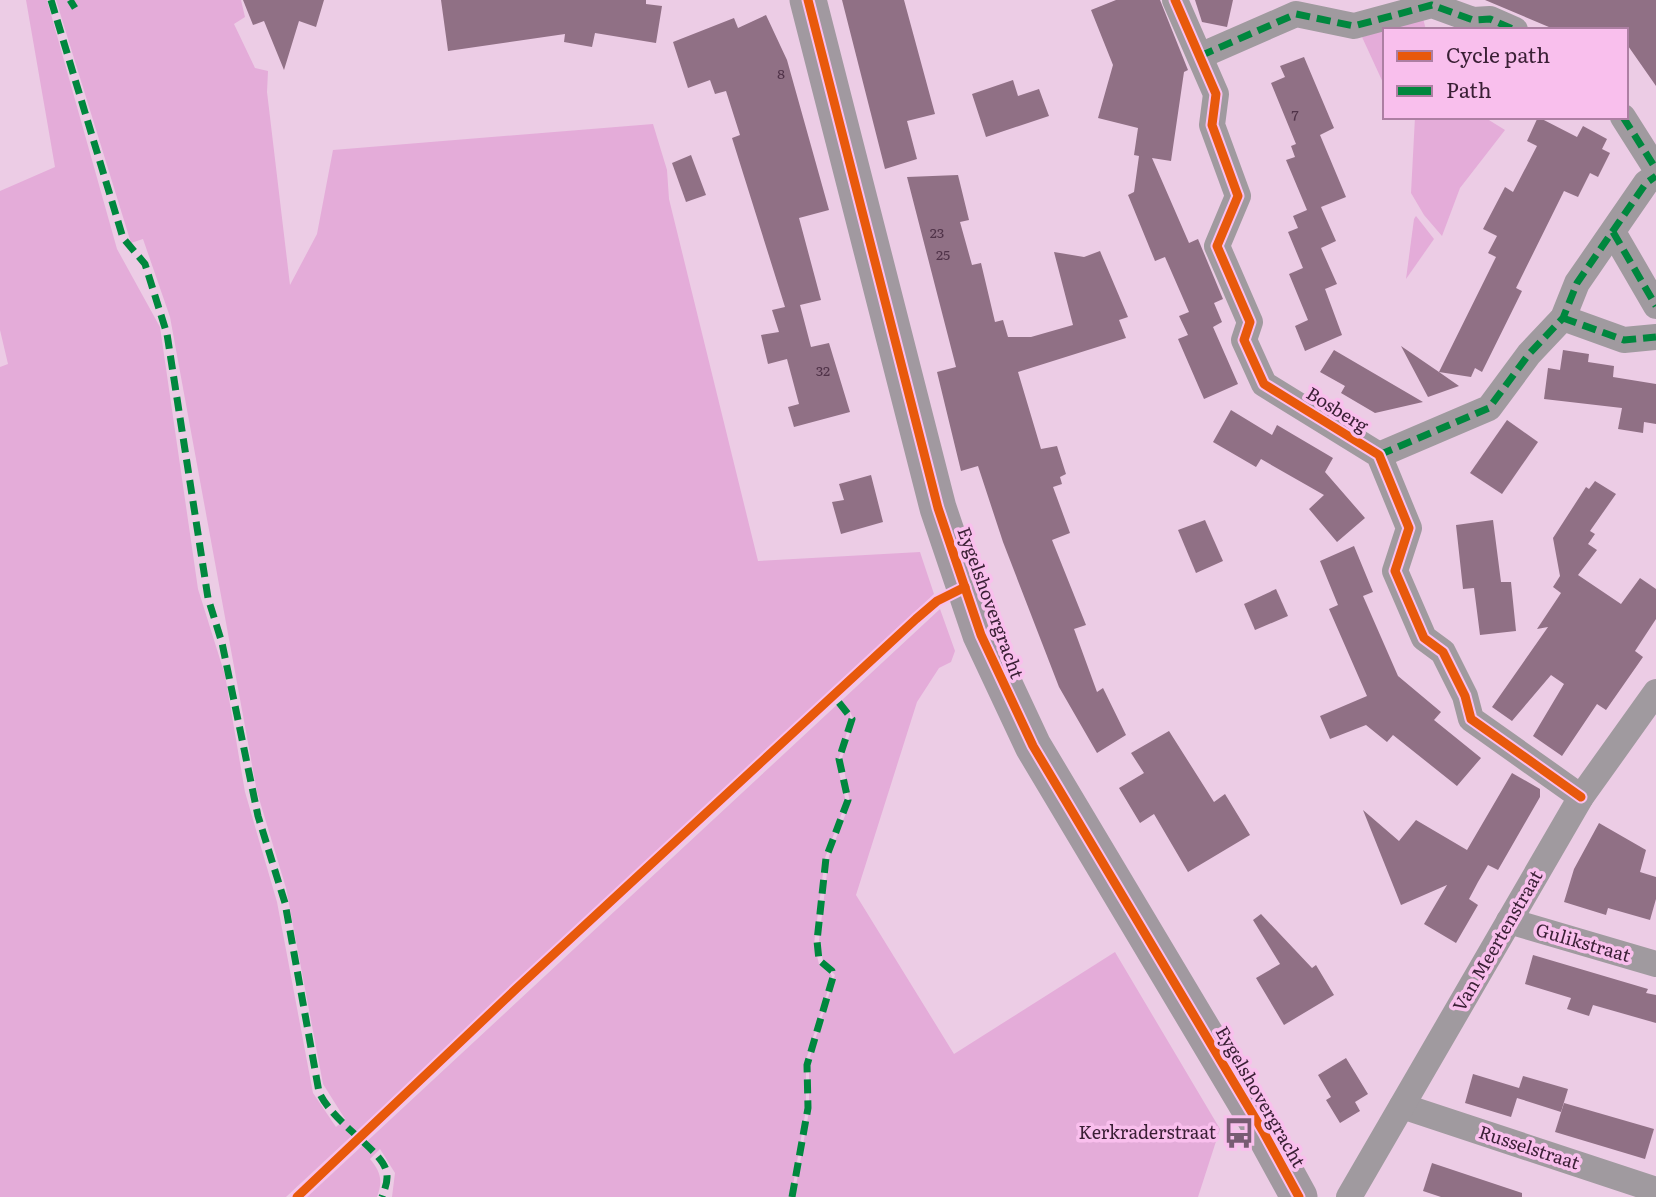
<svg xmlns="http://www.w3.org/2000/svg" width="1656" height="1197" font-family="Literata,serif">
	<style>
		.green { fill: #e4acd9 }
		.building { fill: #907085 }
		.lines { fill: none; stroke-linecap: round; stroke-linejoin: round }
		.street { stroke: #a09a9f; stroke-width: 26 }
		.secondary { stroke: #a199a0; stroke-width: 37 }
		.quiet { stroke: #00873e; stroke-width: 7; stroke-dasharray: 14 7; stroke-linecap: butt }
		.cycleway-casing { stroke: #f9bfed; stroke-width: 13 }
		.cycleway { stroke: #e8590c; stroke-width: 9 }
		.labels { text-anchor: middle; stroke-width: 7; stroke-linejoin: round; paint-order: stroke }
		.number-label { font-size: 14px; fill: #503349 }
		.street-label { font-size: 18px; fill: #3a1f35; stroke: #f9bfed }
		.poi-label { font-size: 18px; fill: #3a1f35; stroke: #f9bfed; text-anchor: end }
	</style>
	<rect width="100%" height="100%" fill="#eccce5"/>
	<g class="green">
		<polygon points="26,0 47,0 117,249 160,327 198,589 225,675 245,792 277,902 313,1093 336,1127 345,1119 323,1084 286,888 257,792 170,317 143,239 131,243 56,0 241,0 245,17 234,24 255,68 268,71 267,92 290,285 317,234 333,150 653,124 667,170 669,199 758,561 920,552 934,594 286,1197 0,1197 0,367 8,364 0,330 0,191 55,167"/>
		<polygon points="1423,18 1426,30 1385,30 1385,87 1362,37"/>
		<polygon points="1415,117 1484,117 1505,130 1460,188 1442,236 1424,215 1411,193"/>
		<polygon points="1416,216 1434,239 1406,279 1414,219"/>
		<path d="M940,609L955,651L951,662L939,668L917,702L856,895L954,1054L1115,952L1220,1129L1198,1197H794L809,1111V1060L835,975L823,962L819,940L829,856L850,803L842,758L854,720L850,712V723L837,764L846,802L825,858L814,944L819,964L830,972L832,977L806,1060V1109L791,1197H392L395,1173L380,1149L370,1159C381,1172 383,1181 377,1197H307Z"/>
	</g>
	<g class="building">
		<polygon points="243,0 324,0 316,27 299,21 284,70 264,21 253,25"/>
		<polygon points="441,0 646,0 646,4 662,6 656,43 595,33 592,47 564,42 565,34 448,51"/>
		<polygon points="842,0 904,0 935,114 907,121 917,159 885,169"/>
		<polygon points="1116,0 1160,0 1188,70 1184,72 1171,161 1152,158 1189,243 1198,239 1223,299 1214,303 1222,322 1213,327 1238,384 1204,399 1178,339 1188,335 1179,316 1189,312 1165,257 1155,261 1128,195 1134,192 1139,156 1134,155 1138,128 1098,118 1113,65 1091,10"/>
		<polygon points="1195,0 1233,0 1227,27 1202,22"/>
		<polygon points="1485,0 1656,0 1656,86 1626,43 1626,30 1556,30"/>
		<polygon points="766,15 787,60 829,210 799,218 821,300 800,305 811,347 829,343 850,412 794,427 788,407 799,404 787,359 768,364 761,335 779,332 772,310 785,307 732,138 740,135 726,91 715,94 710,80 688,88 673,42 734,18 738,28"/>
		<polygon points="1304,57 1334,128 1320,135 1346,197 1321,207 1336,241 1321,248 1337,284 1325,289 1342,335 1305,351 1295,326 1308,320 1289,274 1303,268 1288,232 1298,228 1293,216 1307,210 1286,160 1295,157 1291,146 1296,144 1271,83 1285,77 1280,66"/>
		<polygon points="1013,80 1018,96 1039,89 1049,116 986,137 972,94"/>
		<polygon points="1538,117 1577,137 1583,126 1607,139 1602,149 1610,153 1598,177 1590,173 1578,197 1564,191 1516,288 1522,291 1482,372 1475,368 1471,377 1439,372 1459,386 1428,397 1401,346 1439,372 1496,257 1488,253 1497,236 1483,229 1505,187 1513,192 1537,146 1527,141"/>
		<polygon points="691,155 706,195 686,202 672,163"/>
		<polygon points="958,175 969,220 960,222 972,265 981,263 995,322 1003,320 1008,337 1031,337 1073,325 1054,252 1084,257 1100,251 1128,317 1119,320 1126,338 1018,372 1041,449 1057,446 1066,474 1060,477 1062,484 1053,487 1070,533 1052,540 1086,625 1074,629 1097,692 1103,688 1126,735 1097,753 1059,687 1003,542 978,466 961,471 937,372 956,367 907,177"/>
		<polygon points="1334,350 1423,402 1375,413 1341,393 1345,386 1320,372"/>
		<polygon points="1563,350 1589,354 1588,362 1614,366 1613,377 1656,384 1656,424 1644,422 1643,433 1618,429 1622,408 1544,399 1548,368 1560,370"/>
		<polygon points="1231,410 1272,435 1277,425 1333,458 1325,472 1365,518 1337,542 1309,509 1324,495 1261,459 1256,467 1213,442"/>
		<polygon points="1507,420 1538,442 1502,494 1470,473"/>
		<polygon points="871,475 883,522 841,534 832,502 844,500 839,484"/>
		<polygon points="1595,481 1616,494 1590,531 1595,534 1588,544 1597,550 1578,575 1621,604 1640,578 1656,589 1656,619 1635,651 1643,657 1606,710 1597,704 1562,756 1533,736 1564,684 1551,675 1512,721 1492,707 1548,627 1537,629 1561,593 1553,587 1560,576 1553,538 1586,487 1589,489"/>
		<polygon points="1205,520 1223,561 1196,573 1178,530"/>
		<polygon points="1493,520 1501,582 1511,582 1516,631 1480,635 1474,588 1463,589 1456,525"/>
		<polygon points="1354,546 1373,592 1363,596 1398,676 1441,712 1434,720 1481,758 1457,786 1393,735 1387,742 1366,725 1330,739 1320,716 1367,696 1329,609 1338,605 1320,561"/>
		<polygon points="1276,589 1288,616 1255,630 1244,604"/>
		<polygon points="1169,731 1214,802 1225,794 1250,835 1188,872 1154,814 1140,823 1119,788 1144,773 1131,753"/>
		<polygon points="1512,773 1540,789 1540,797 1498,870 1488,865 1478,882 1469,899 1478,905 1456,943 1424,924 1447,885 1401,905 1363,810 1399,841 1416,820 1467,850"/>
		<polygon points="1599,823 1646,850 1640,872 1656,877 1656,899 1650,920 1608,908 1606,915 1564,902 1574,869"/>
		<polygon points="1261,914 1312,968 1316,965 1334,995 1284,1025 1256,978 1280,964 1253,920"/>
		<polygon points="1533,955 1648,989 1646,993 1656,995 1656,1023 1593,1005 1589,1016 1567,1009 1571,998 1525,984"/>
		<polygon points="1346,1058 1368,1094 1355,1102 1360,1111 1340,1123 1326,1100 1331,1097 1318,1075"/>
		<polygon points="1473,1074 1519,1088 1523,1076 1568,1089 1561,1112 1517,1098 1511,1117 1465,1103"/>
		<polygon points="1564,1103 1654,1129 1645,1159 1555,1132"/>
		<polygon points="1432,1163 1522,1193 1522,1197 1441,1197 1423,1191"/>
	</g>
	<g class="lines">
		<g class="street">
			<polyline points="1175,0 1216,94 1212,125 1238,196 1217,246 1250,322 1244,340 1264,384 1379,455 1409,528 1395,571 1424,638 1443,652 1465,696 1471,719 1581,797"/>
			<polyline points="1200,56 1296,14 1354,26 1432,5 1473,20 1490,19 1515,30"/>
			<polyline points="1623,117 1656,169"/>
			<polyline points="1613,232 1656,306"/>
			<polyline points="1563,318 1624,340 1656,337"/>
			<polyline points="1379,455 1489,408 1529,354 1563,318 1577,283 1646,183 1656,176"/>
			<polyline points="1509,921 1656,964"/>
			<polyline points="1402,1106 1656,1190"/>
			<polyline points="1349,1197 1581,797 1656,692"/>
		</g>
		<polyline class="secondary" points="808,0 938,508 981,635 1033,746 1264,1133 1299,1197"/>
		<g class="quiet">
			<path d="M51,0L123,238L145,264L167,334L208,598L222,643L258,816L285,903L319,1092C333,1123 380,1149 386,1170C389,1180 385,1188 382,1197"/>
			<polyline points="70,0 75,8"/>
			<polyline points="1200,56 1296,14 1354,26 1432,5 1473,20 1490,19 1515,30"/>
			<polyline points="1623,117 1656,169"/>
			<polyline points="1613,232 1656,306"/>
			<polyline points="1563,318 1624,340 1656,337"/>
			<polyline points="1379,455 1489,408 1529,354 1563,318 1577,283 1646,183 1656,176"/>
			<polyline points="792,1197 808,1108 807,1065 833,977 832,971 819,960 817,941 826,858 848,800 839,759 852,719 833,695"/>
		</g>
		<defs>
			<g id="cycleway">
				<polyline points="808,0 938,508 981,635 1033,746 1264,1133 1299,1197"/>
				<polyline points="1175,0 1216,94 1212,125 1238,196 1217,246 1250,322 1244,340 1264,384 1379,455 1409,528 1395,571 1424,638 1443,652 1465,696 1471,719 1581,797"/>
				<polyline points="297,1197 517,988 916,619 937,601 965,587"/>
			</g>
		</defs>
		<use href="#cycleway" class="cycleway-casing"/>
		<use href="#cycleway" class="cycleway"/>
	</g>
	<defs>
		<symbol id="bus-bare" viewBox="-9 -9 18 18"><path d="M-5-6H5V4H4V6H2V4H-2V6H-4V4H-5ZM-3.5-4V0h7V-4ZM-3.5 1.2v1.5H-2V1.2ZM2 1.2v1.5H3.5V1.2Z" fill="#785c73" stroke="#f9bfed" stroke-width="2.5" paint-order="stroke"/></symbol>
	</defs>
	<g fill-rule="evenodd">
		<use href="#bus-bare" x="1217" y="1111" width="44" height="44"/>
	</g>
	<g class="labels">
		<g class="number-label">
			<text x="781" y="79">8</text>
			<text x="1295" y="120">7</text>
			<text x="937" y="238">23</text>
			<text x="943" y="260">25</text>
			<text x="823" y="376">32</text>
		</g>
		<g class="street-label">
			<text transform="translate(1337 410) rotate(32)" y="6">Bosberg</text>
			<text transform="translate(990 603) rotate(70)" y="6">Eygelshovergracht</text>
			<text transform="translate(1498 941) rotate(-60)" y="6">Van Meertenstraat</text>
			<text transform="translate(1583 943) rotate(16)" y="6">Gulikstraat</text>
			<text transform="translate(1260 1097) rotate(60)" y="6">Eygelshovergracht</text>
			<text transform="translate(1529 1148) rotate(18)" y="6">Russelstraat</text>
		</g>
		<g class="poi-label">
			<text x="1216" y="1139">Kerkraderstraat</text>
		</g>
	</g>
	<rect x="1383" y="28" width="245" height="91" fill="#f9bfed" stroke="#ad7fa3" stroke-width="2"/>
	<rect x="1397" y="51" width="35" height="10" fill="#e8590c" stroke="#ad7fa3" stroke-width="2"/>
	<text x="1446" y="63" font-size="21" fill="#3a1f35">Cycle path</text>
	<rect x="1397" y="86" width="35" height="10" fill="#00873e" stroke="#ad7fa3" stroke-width="2"/>
	<text x="1446" y="98" font-size="21" fill="#3a1f35">Path</text>
</svg>
